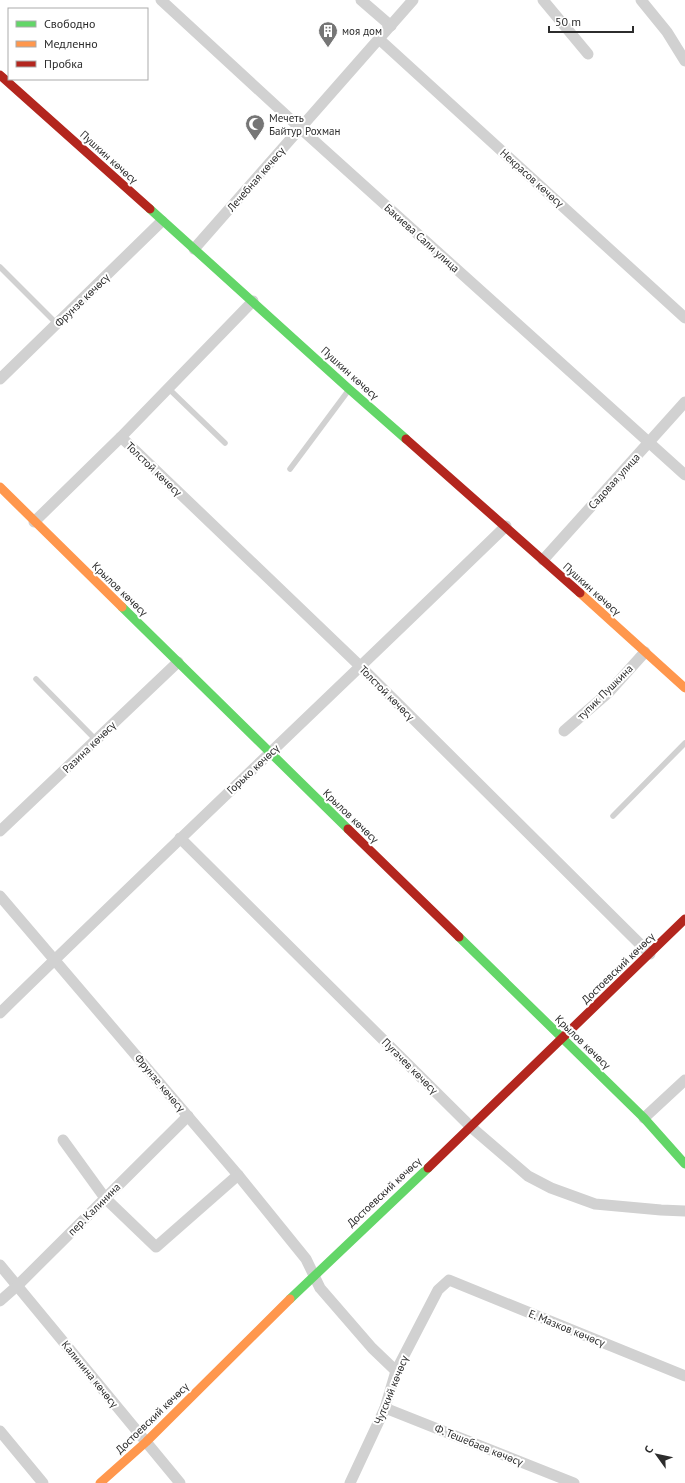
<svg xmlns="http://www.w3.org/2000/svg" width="685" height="1483" font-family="'PT Sans',sans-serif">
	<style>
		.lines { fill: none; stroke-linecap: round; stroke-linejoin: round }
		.lane { stroke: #d1d1d1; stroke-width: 5.5 }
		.street { stroke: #d1d1d1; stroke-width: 11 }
		.fast { stroke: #63d668; stroke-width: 9 }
		.slow { stroke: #ff974d; stroke-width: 9 }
		.jam { stroke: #b3261e; stroke-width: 9 }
		.labels { text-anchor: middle; stroke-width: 4; stroke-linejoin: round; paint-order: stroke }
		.poi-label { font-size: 11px; fill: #2c2c2c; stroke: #fff; text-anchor: start }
		.street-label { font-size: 11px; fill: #2c2c2c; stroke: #fff }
	</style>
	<rect width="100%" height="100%" fill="#fff"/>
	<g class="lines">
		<g class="lane">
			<polyline points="0,267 57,324"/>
			<polyline points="168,388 225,443"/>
			<polyline points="290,469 348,391"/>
			<polyline points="36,679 96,740"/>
			<polyline points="613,816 685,743"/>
		</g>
		<g class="street">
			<polyline points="161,0 300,128 685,475"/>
			<polyline points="361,0 391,26"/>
			<polyline points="543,0 588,54"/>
			<polyline points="641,0 667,32 685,61"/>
			<polyline points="379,39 685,318"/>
			<polyline points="194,249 413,0"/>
			<polyline points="0,379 162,221"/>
			<polyline points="121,437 361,667 650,954"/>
			<polyline points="34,522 121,437 253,301"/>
			<polyline points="543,560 685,402"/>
			<polyline points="564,731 609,692 645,652"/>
			<polyline points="0,831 178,662"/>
			<polyline points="180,838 471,1127 528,1176 551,1188 595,1204 661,1210 685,1211"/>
			<polyline points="0,896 238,1175 306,1259 320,1288 372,1348 396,1371"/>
			<path d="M0,1013C168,849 338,689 506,526"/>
			<polyline points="644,1118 685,1080"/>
			<polyline points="63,1140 105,1198 156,1247 238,1175"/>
			<polyline points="0,1265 180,1483"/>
			<polyline points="0,1301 17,1286 188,1116"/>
			<polyline points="385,1408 574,1483"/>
			<polyline points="0,1431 43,1483"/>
			<polyline points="350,1483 385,1408 396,1371 438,1290 449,1280 685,1376"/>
		</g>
		<g class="fast">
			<polyline points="150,209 349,389 406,439"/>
			<polyline points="122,607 348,829"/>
			<polyline points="459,937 644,1118 685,1164"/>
			<polyline points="290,1299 428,1168"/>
		</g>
		<g class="slow">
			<polyline points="0,487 122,607"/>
			<polyline points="580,593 685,688"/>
			<polyline points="100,1483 146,1442 290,1299"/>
		</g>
		<g class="jam">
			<polyline points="0,75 150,209"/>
			<polyline points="406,439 580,593"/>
			<polyline points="348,829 459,937"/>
			<polyline points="428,1168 685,919"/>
		</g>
	</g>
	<defs>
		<symbol id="building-pin" viewBox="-11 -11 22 30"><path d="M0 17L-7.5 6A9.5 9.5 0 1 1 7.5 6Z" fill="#767676" stroke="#fff"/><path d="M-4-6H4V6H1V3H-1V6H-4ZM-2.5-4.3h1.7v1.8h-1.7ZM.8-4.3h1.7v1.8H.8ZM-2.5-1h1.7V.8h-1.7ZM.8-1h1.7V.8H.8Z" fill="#fff"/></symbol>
		<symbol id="mosque-pin" viewBox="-11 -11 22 30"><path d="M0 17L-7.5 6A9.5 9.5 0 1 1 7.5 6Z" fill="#767676" stroke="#fff"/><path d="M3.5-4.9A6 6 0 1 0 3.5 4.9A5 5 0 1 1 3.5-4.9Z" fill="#fff"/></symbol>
	</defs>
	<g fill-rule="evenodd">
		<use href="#building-pin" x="317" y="20" width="22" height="30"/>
		<use href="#mosque-pin" x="244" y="113" width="22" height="30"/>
	</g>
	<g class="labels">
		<g class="poi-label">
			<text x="342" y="35">моя дом</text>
			<text x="269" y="122">Мечеть<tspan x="269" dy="13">Байтур Рохман</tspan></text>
		</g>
		<g class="street-label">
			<text transform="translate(109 157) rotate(42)" y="4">Пушкин көчөсү</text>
			<text transform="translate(532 178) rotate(42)" y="4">Некрасов көчөсү</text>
			<text transform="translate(256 179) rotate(-49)" y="4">Лечебная көчөсү</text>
			<text transform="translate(422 238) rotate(42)" y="4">Бакиева Сали улица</text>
			<text transform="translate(82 300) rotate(-44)" y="4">Фрунзе көчөсү</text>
			<text transform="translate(350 373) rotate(42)" y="4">Пушкин көчөсү</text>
			<text transform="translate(154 469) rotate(44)" y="4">Толстой көчөсү</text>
			<text transform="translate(614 481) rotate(-48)" y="4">Садовая улица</text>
			<text transform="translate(120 589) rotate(44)" y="4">Крылов көчөсү</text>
			<text transform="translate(592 589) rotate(42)" y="4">Пушкин көчөсү</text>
			<text transform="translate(605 692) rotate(-45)" y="4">тупик Пушкина</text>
			<text transform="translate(387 693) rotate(45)" y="4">Толстой көчөсү</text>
			<text transform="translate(89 747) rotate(-44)" y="4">Разина көчөсү</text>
			<text transform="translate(253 769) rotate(-43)" y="4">Горько көчөсү</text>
			<text transform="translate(351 816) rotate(44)" y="4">Крылов көчөсү</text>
			<text transform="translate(618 968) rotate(-44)" y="4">Достоевский көчөсү</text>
			<text transform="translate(583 1042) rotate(44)" y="4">Крылов көчөсү</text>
			<text transform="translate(410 1066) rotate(45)" y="4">Пугачев көчөсү</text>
			<text transform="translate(160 1083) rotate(50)" y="4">Фрунзе көчөсү</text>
			<text transform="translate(384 1192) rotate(-43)" y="4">Достоевский көчөсү</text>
			<text transform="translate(94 1209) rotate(-45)" y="4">пер. Калинина</text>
			<text transform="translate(567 1328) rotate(22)" y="4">Е. Мазков көчөсү</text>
			<text transform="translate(90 1374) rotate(51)" y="4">Калинина көчөсү</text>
			<text transform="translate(391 1390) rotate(-68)" y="4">Чутский көчөсү</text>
			<text transform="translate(152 1418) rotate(-44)" y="4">Достоевский көчөсү</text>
			<text transform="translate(479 1445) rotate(22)" y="4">Ф. Тешебаев көчөсү</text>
		</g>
	</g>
	<rect x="8" y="8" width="140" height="72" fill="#ffffff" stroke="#ababab"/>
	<rect x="16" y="21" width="20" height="6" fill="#63d668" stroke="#ababab"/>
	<text x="44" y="28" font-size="12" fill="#2c2c2c">Свободно</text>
	<rect x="16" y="41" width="20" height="6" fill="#ff974d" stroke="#ababab"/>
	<text x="44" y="48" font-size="12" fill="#2c2c2c">Медленно</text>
	<rect x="16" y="61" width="20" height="6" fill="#b3261e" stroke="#ababab"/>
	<text x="44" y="68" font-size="12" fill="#2c2c2c">Пробка</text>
	<g transform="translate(657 1455) rotate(303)" stroke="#ffffff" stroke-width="3" paint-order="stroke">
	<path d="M0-3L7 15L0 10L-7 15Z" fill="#2c2c2c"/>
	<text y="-6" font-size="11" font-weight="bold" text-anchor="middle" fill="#2c2c2c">С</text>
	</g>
	<path d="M549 26v6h84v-6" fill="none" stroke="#2c2c2c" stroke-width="2"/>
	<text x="555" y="26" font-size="12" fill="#2c2c2c" stroke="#ffffff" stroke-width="3" paint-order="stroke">50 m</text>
</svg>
